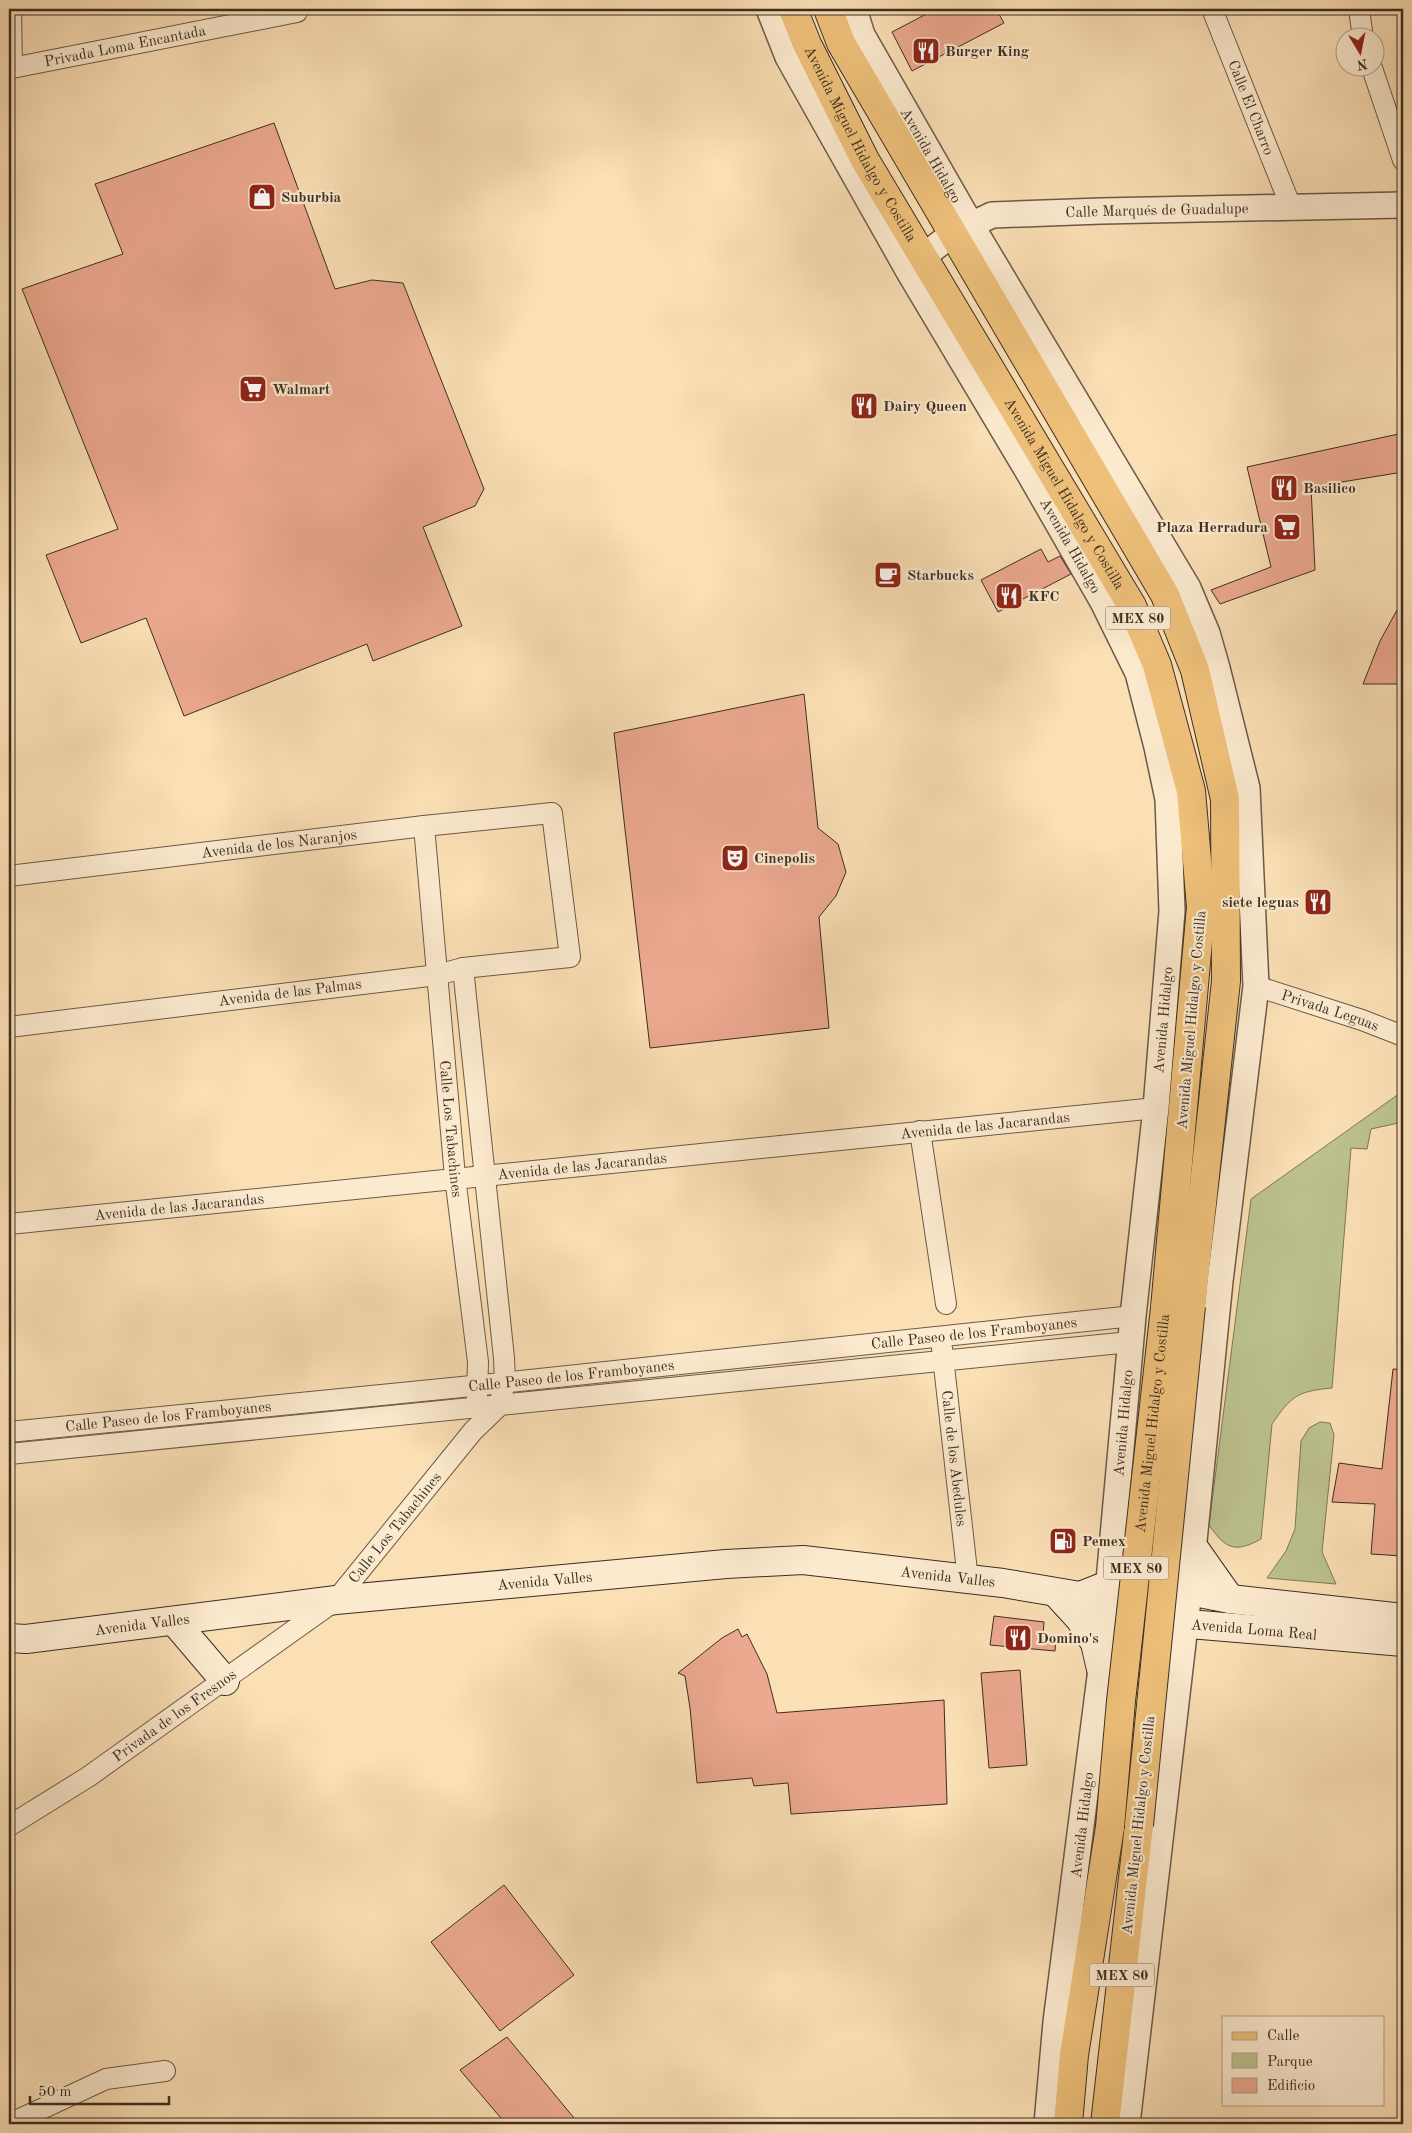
<svg xmlns="http://www.w3.org/2000/svg" width="1412" height="2133" font-family="'Old Standard TT',serif">
	<style>
		.green { fill: #bcc28f; stroke: #7c7859 }
		.building { fill: #eca990; stroke: #3c2e23 }
		.lines { fill: none; stroke-linecap: round; stroke-linejoin: round }
		.minor-casing { stroke: #6c5a48; stroke-width: 22 }
		.tertiary-casing { stroke: #6c5a48; stroke-width: 28 }
		.secondary-casing { stroke: #3c2e23; stroke-width: 30 }
		.primary-casing { stroke: #3c2e23; stroke-width: 30 }
		.minor { stroke: #fceacf; stroke-width: 20 }
		.tertiary { stroke: #fceacf; stroke-width: 25 }
		.secondary { stroke: #fceacf; stroke-width: 28 }
		.primary { stroke: #eec07a; stroke-width: 28 }
		.primary-bridge-casing { stroke: #3c2e23; stroke-width: 30; stroke-linecap: butt }
		.primary-bridge { stroke: #eec07a; stroke-width: 28 }
		.labels { text-anchor: middle; stroke-width: 4.5; stroke-linejoin: round; paint-order: stroke }
		.shield { fill: #fceacf; stroke: #766657; stroke-width: 1 }
		.shield-label { font-size: 14px; font-weight: bold; fill: #3c2e23 }
		.street-label { font-size: 15px; fill: #3c2e23; stroke: #fceacf }
		.poi-label { font-size: 15px; font-weight: bold; fill: #3c2e23; stroke: #fceacf; text-anchor: start }
	</style>
	<rect width="100%" height="100%" fill="#fbdfb5"/>
	<filter id="stains"><feTurbulence type="fractalNoise" baseFrequency=".004" numOctaves="4"/><feColorMatrix values="0 0 0 0 .2 0 0 0 0 .09 0 0 0 0 .02 0 0 0 .5 -.17"/></filter>
	<radialGradient id="worn" r=".72"><stop offset=".6" stop-color="#630" stop-opacity="0"/><stop offset="1" stop-color="#630" stop-opacity=".3"/></radialGradient>
	<g class="green">
		<path d="M1403,1091V1122L1371,1129L1367,1149L1351,1148L1332,1388C1298,1391 1291,1396 1272,1424L1261,1539C1234,1554 1225,1548 1209,1525L1251,1199Z"/>
		<polygon points="1320,1422 1330,1423 1334,1435 1322,1552 1336,1584 1267,1578 1286,1551 1295,1529 1301,1441 1309,1428"/>
	</g>
	<g class="building">
		<polygon points="936,9 996,9 1004,23 912,71 892,32"/>
		<polygon points="274,123 335,289 372,280 403,283 484,489 475,506 423,527 462,626 373,661 367,644 184,716 146,618 81,643 46,555 118,529 22,289 123,254 95,184"/>
		<polygon points="1403,433 1403,472 1311,487 1315,570 1220,604 1211,590 1271,567 1247,467"/>
		<polygon points="1041,549 1048,562 1060,556 1071,574 998,612 981,580"/>
		<polygon points="1403,599 1403,684 1363,684 1380,641"/>
		<polygon points="804,694 818,828 838,844 846,872 836,896 819,917 829,1028 650,1048 614,733"/>
		<polygon points="1393,1369 1403,1370 1403,1556 1371,1554 1375,1504 1332,1502 1339,1463 1382,1469"/>
		<polygon points="994,1616 1044,1622 1043,1636 1056,1637 1055,1651 990,1645"/>
		<polygon points="738,1629 742,1637 747,1634 767,1674 777,1713 944,1700 947,1804 791,1814 788,1783 754,1786 752,1778 697,1783 690,1708 685,1676 678,1673 722,1638"/>
		<polygon points="1020,1670 1027,1765 989,1768 981,1673"/>
		<polygon points="504,1885 574,1975 500,2031 431,1942"/>
		<polygon points="507,2037 579,2124 506,2124 460,2070"/>
	</g>
	<g class="lines">
		<defs>
			<g id="minor">
				<path id="s1" d="M11,9L12,68L297,12"/>
				<path id="s2" d="M1212,9L1291,207"/>
				<polyline points="1359,9 1363,38"/>
				<polyline points="1372,68 1403,160"/>
				<path id="s3" d="M424,826L455,1177L478,1362L477,1398"/>
				<path id="s4" d="M9,876L424,826L552,813L570,957L463,968L437,975L9,1027"/>
				<path id="s5" d="M1256,986L1362,1020L1403,1036"/>
				<polyline points="920,1131 946,1304"/>
				<path id="s6" d="M9,1224L1156,1108"/>
				<path id="s7" d="M942,1348L968,1580"/>
				<path id="s8" d="M9,1432L492,1384L1133,1316"/>
				<polyline points="9,1454 1130,1342"/>
				<path id="s9" d="M9,1826L88,1777L336,1600L473,1431L499,1406L505,1382L504,1358L463,968"/>
				<polyline points="9,2124 106,2079 165,2071"/>
			</g>
			<g id="tertiary">
				<path id="s10" d="M769,9L788,57L908,270L1029,473L1103,602L1138,673L1157,747L1168,799L1172,911L1156,1108L1133,1316L1101,1669L1056,2022L1047,2124"/>
				<path id="s11" d="M854,9L862,35L971,225L1188,588L1207,633L1217,668L1247,788L1256,986L1220,1281L1189,1591L1127,2124"/>
				<path id="s12" d="M924,256L952,234L992,215L1101,211L1403,205"/>
			</g>
			<g id="secondary">
				<polyline points="1194,1548 1230,1599"/>
				<polyline points="1058,1595 1080,1619 1095,1643 1101,1669"/>
				<path id="s13" d="M1080,1596L1106,1617L1403,1642"/>
				<polyline points="174,1621 225,1681"/>
				<path id="s14" d="M9,1638L26,1639L336,1600L726,1564L803,1560L1003,1583L1080,1596L1108,1585L1189,1591L1230,1599L1403,1618"/>
			</g>
			<g id="primary">
				<path id="s15" d="M793,9L807,44L865,160L1132,606L1157,665L1191,791L1201,907L1165,1308"/>
				<polyline points="828,9 841,43 1165,595 1195,670 1225,799 1226,981 1191,1306"/>
				<polyline points="1068,2124 1074,2055 1110,1827"/>
				<polyline points="1105,2124 1139,1825"/>
			</g>
		</defs>
		<use href="#minor" class="minor-casing"/>
		<use href="#tertiary" class="tertiary-casing"/>
		<use href="#secondary" class="secondary-casing"/>
		<use href="#primary" class="primary-casing"/>
		<use href="#minor" class="minor"/>
		<use href="#tertiary" class="tertiary"/>
		<use href="#secondary" class="secondary"/>
		<use href="#primary" class="primary"/>
		<defs>
			<g id="primary-bridge">
				<polyline points="1139,1825 1191,1306"/>
				<path id="s16" d="M1110,1827L1121,1701L1165,1308"/>
			</g>
		</defs>
		<use href="#primary-bridge" class="primary-bridge-casing"/>
		<use href="#primary-bridge" class="primary-bridge"/>
	</g>
	<defs>
		<symbol id="restaurant-square" viewBox="-11 -11 22 22"><rect x="-9" y="-9" width="18" height="18" rx="4" fill="#8f2418" stroke="#fceacf"/><path d="M-5-6h1v4h1v-4h1v4h1v-4h1v5L-1.5 .5V6h-2V.5L-5-1ZM5-6V6H3V1.5H1.5Q1.5-4 5-6Z" fill="#fff"/></symbol>
		<symbol id="shop-square" viewBox="-11 -11 22 22"><rect x="-9" y="-9" width="18" height="18" rx="4" fill="#8f2418" stroke="#fceacf"/><path d="M-5-2.5h2.3a2.7 3.5 0 0 1 5.4 0H5L5.5 6h-11ZM-1.5-2.5h3a1.5 2.3 0 0 0-3 0Z" fill="#fff"/></symbol>
		<symbol id="supermarket-square" viewBox="-11 -11 22 22"><rect x="-9" y="-9" width="18" height="18" rx="4" fill="#8f2418" stroke="#fceacf"/><path d="M-6-5.5h2.5l.6 2H6L4.5 2H-2.5L-4.4-4H-6ZM-1.5 3.2a1.3 1.3 0 1 0 .1 0ZM3 3.2a1.3 1.3 0 1 0 .1 0Z" fill="#fff"/></symbol>
		<symbol id="cafe-square" viewBox="-11 -11 22 22"><rect x="-9" y="-9" width="18" height="18" rx="4" fill="#8f2418" stroke="#fceacf"/><path d="M-5.5-4.5H6V0H3Q3 3.5 0 3.5H-2.5Q-5.5 3.5-5.5 0ZM3-3.2v2h1.7v-2ZM-6 4.5H4V6H-6Z" fill="#fff"/></symbol>
		<symbol id="theatre-square" viewBox="-11 -11 22 22"><rect x="-9" y="-9" width="18" height="18" rx="4" fill="#8f2418" stroke="#fceacf"/><path d="M-5-5.5Q0-4 5-5.5V0Q5 5 0 6Q-5 5-5 0ZM-3.3-2.5H-1v1.5H-3.3ZM1-2.5H3.3v1.5H1ZM-2.8 1Q0 5.5 2.8 1Z" fill="#fff"/></symbol>
		<symbol id="fuel-square" viewBox="-11 -11 22 22"><rect x="-9" y="-9" width="18" height="18" rx="4" fill="#8f2418" stroke="#fceacf"/><path d="M-5.5-6h7V0h2V4h1.3V-2.5L3-4.5l.8-.8L6-3V5H2.5V1h-1V6h-7ZM-4.2-4.7v3.2H.2V-4.7Z" fill="#fff"/></symbol>
	</defs>
	<g fill-rule="evenodd">
		<use href="#restaurant-square" x="910" y="35" width="32" height="32"/>
		<use href="#shop-square" x="246" y="181" width="32" height="32"/>
		<use href="#supermarket-square" x="237" y="373" width="32" height="32"/>
		<use href="#restaurant-square" x="848" y="390" width="32" height="32"/>
		<use href="#restaurant-square" x="1268" y="472" width="32" height="32"/>
		<use href="#supermarket-square" x="1271" y="511" width="32" height="32"/>
		<use href="#cafe-square" x="872" y="559" width="32" height="32"/>
		<use href="#restaurant-square" x="993" y="580" width="32" height="32"/>
		<use href="#theatre-square" x="719" y="842" width="32" height="32"/>
		<use href="#restaurant-square" x="1302" y="886" width="32" height="32"/>
		<use href="#fuel-square" x="1047" y="1525" width="32" height="32"/>
		<use href="#restaurant-square" x="1002" y="1622" width="32" height="32"/>
	</g>
	<g class="labels">
		<g class="shield">
			<rect x="1105.5" y="606.5" width="65" height="23" rx="4"/>
			<rect x="1103.5" y="1556.5" width="65" height="23" rx="4"/>
			<rect x="1089.5" y="1963.5" width="65" height="23" rx="4"/>
		</g>
		<g class="shield-label">
			<text x="1138" y="623">MEX 80</text>
			<text x="1136" y="1573">MEX 80</text>
			<text x="1122" y="1980">MEX 80</text>
		</g>
		<g class="street-label">
			<text dy="5" stroke="none"><textPath href="#s1" startOffset="174">Privada Loma Encantada</textPath></text>
			<text dy="5" stroke="none"><textPath href="#s2" startOffset="106">Calle El Charro</textPath></text>
			<text dy="5" stroke="none"><textPath href="#s15" startOffset="151">Avenida Miguel Hidalgo y Costilla</textPath></text>
			<text dy="5" stroke="none"><textPath href="#s11" startOffset="166">Avenida Hidalgo</textPath></text>
			<text dy="5" stroke="none"><textPath href="#s12" startOffset="245">Calle Marqués de Guadalupe</textPath></text>
			<text dy="5" stroke="none"><textPath href="#s15" startOffset="556">Avenida Miguel Hidalgo y Costilla</textPath></text>
			<text dy="5" stroke="none"><textPath href="#s10" startOffset="616">Avenida Hidalgo</textPath></text>
			<text dy="5" stroke="none"><textPath href="#s4" startOffset="272">Avenida de los Naranjos</textPath></text>
			<text transform="translate(290 992) rotate(-7)" y="5">Avenida de las Palmas</text>
			<text dy="5" stroke="none"><textPath href="#s5" startOffset="78">Privada Leguas</textPath></text>
			<text transform="translate(1163 1020) rotate(-85)" y="5">Avenida Hidalgo</text>
			<text transform="translate(1191 1020) rotate(-85)" y="5">Avenida Miguel Hidalgo y Costilla</text>
			<text dy="5" stroke="none"><textPath href="#s6" startOffset="981">Avenida de las Jacarandas</textPath></text>
			<text dy="5" stroke="none"><textPath href="#s3" startOffset="304">Calle Los Tabachines</textPath></text>
			<text dy="5" stroke="none"><textPath href="#s6" startOffset="576">Avenida de las Jacarandas</textPath></text>
			<text dy="5" stroke="none"><textPath href="#s6" startOffset="171">Avenida de las Jacarandas</textPath></text>
			<text dy="5" stroke="none"><textPath href="#s8" startOffset="970">Calle Paseo de los Framboyanes</textPath></text>
			<text dy="5" stroke="none"><textPath href="#s8" startOffset="565">Calle Paseo de los Framboyanes</textPath></text>
			<text dy="5" stroke="none"><textPath href="#s8" startOffset="160">Calle Paseo de los Framboyanes</textPath></text>
			<text transform="translate(1123 1423) rotate(-85)" y="5">Avenida Hidalgo</text>
			<text dy="5" stroke="none"><textPath href="#s16" startOffset="406">Avenida Miguel Hidalgo y Costilla</textPath></text>
			<text dy="5" stroke="none"><textPath href="#s7" startOffset="111">Calle de los Abedules</textPath></text>
			<text dy="5" stroke="none"><textPath href="#s9" startOffset="491">Calle Los Tabachines</textPath></text>
			<text dy="5" stroke="none"><textPath href="#s14" startOffset="944">Avenida Valles</textPath></text>
			<text dy="5" stroke="none"><textPath href="#s14" startOffset="539">Avenida Valles</textPath></text>
			<text dy="5" stroke="none"><textPath href="#s14" startOffset="134">Avenida Valles</textPath></text>
			<text dy="5" stroke="none"><textPath href="#s13" startOffset="182">Avenida Loma Real</textPath></text>
			<text dy="5" stroke="none"><textPath href="#s9" startOffset="199">Privada de los Fresnos</textPath></text>
			<text transform="translate(1082 1825) rotate(-83)" y="5">Avenida Hidalgo</text>
			<text transform="translate(1138 1825) rotate(-84)" y="5">Avenida Miguel Hidalgo y Costilla</text>
		</g>
		<g class="poi-label">
			<text x="945" y="56">Burger King</text>
			<text x="281" y="202">Suburbia</text>
			<text x="272" y="394">Walmart</text>
			<text x="883" y="411">Dairy Queen</text>
			<text x="1303" y="493">Basilico</text>
			<text x="1268" y="532" text-anchor="end">Plaza Herradura</text>
			<text x="907" y="580">Starbucks</text>
			<text x="1028" y="601">KFC</text>
			<text x="754" y="863">Cinepolis</text>
			<text x="1299" y="907" text-anchor="end">siete leguas</text>
			<text x="1082" y="1546">Pemex</text>
			<text x="1037" y="1643">Domino's</text>
		</g>
	</g>
	<rect width="1412" height="2133" fill="none" stroke="#fbdfb5" stroke-width="30"/>
	<rect x="10" y="10" width="1392" height="2113" fill="none" stroke="#3c2e23" stroke-width="2.5"/>
	<rect x="15" y="15" width="1382" height="2103" fill="none" stroke="#3c2e23"/>
	<rect x="1222" y="2016" width="162" height="90" fill="#fceacf" stroke="#af9f8a"/>
	<rect x="1232" y="2032" width="25" height="8" fill="#eec07a" stroke="#af9f8a"/>
	<text x="1267" y="2040" font-size="15" fill="#3c2e23">Calle</text>
	<rect x="1232" y="2053" width="25" height="15" fill="#bcc28f" stroke="#af9f8a"/>
	<text x="1267" y="2066" font-size="15" fill="#3c2e23">Parque</text>
	<rect x="1232" y="2078" width="25" height="15" fill="#eca990" stroke="#af9f8a"/>
	<text x="1267" y="2090" font-size="15" fill="#3c2e23">Edificio</text>
	<g transform="translate(1360 52) rotate(170)"><circle r="24" fill="#fceacf" stroke="#af9f8a"/>
	<path d="M0-4L9 19L0 12L-9 19Z" fill="#8f2418"/>
	<text y="-8" font-size="14" font-weight="bold" text-anchor="middle" fill="#3c2e23">N</text>
	</g>
	<path d="M30 2096v8h139v-8" fill="none" stroke="#3c2e23" stroke-width="2.5"/>
	<text x="38" y="2096" font-size="15" fill="#3c2e23" stroke="#fceacf" stroke-width="4" paint-order="stroke">50 m</text>
	<rect width="100%" height="100%" filter="url(#stains)"/>
	<rect width="100%" height="100%" fill="url(#worn)"/>
</svg>
